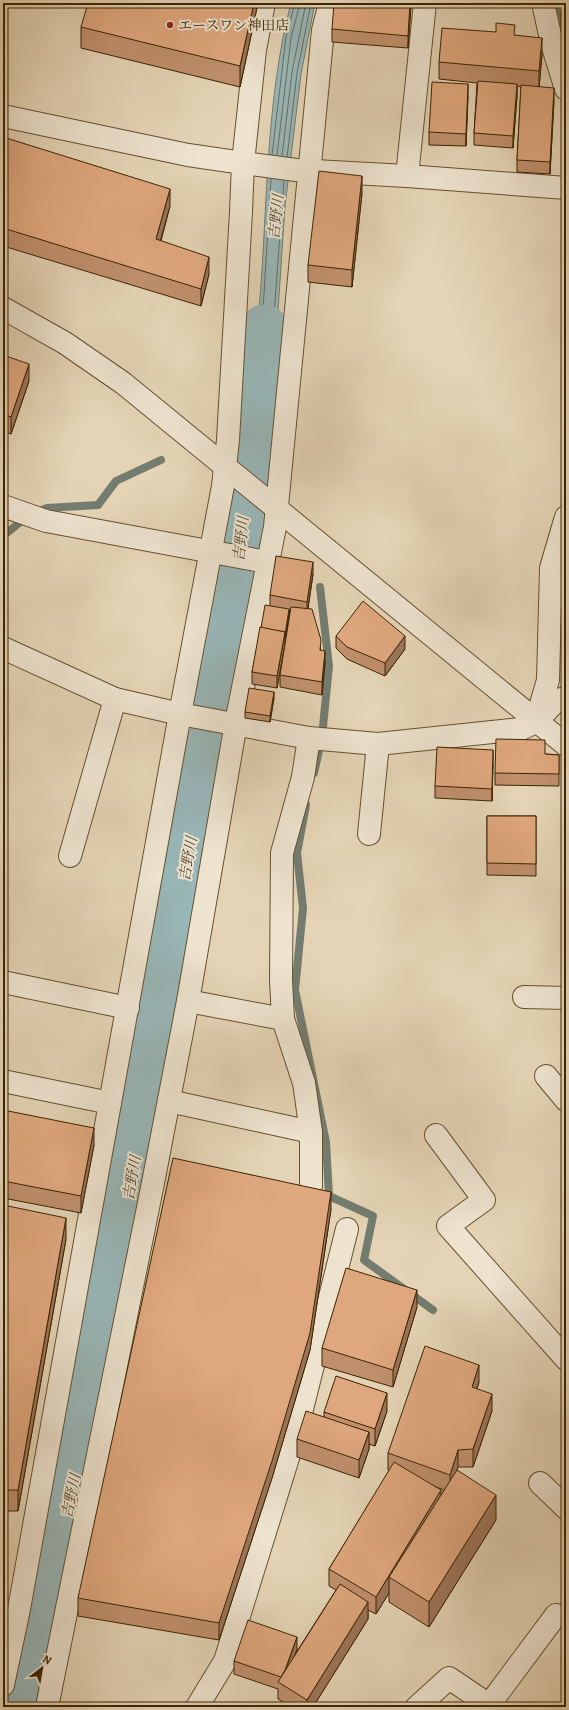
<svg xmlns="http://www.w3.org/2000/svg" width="569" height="1710" font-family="Alegreya,'Noto Serif JP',serif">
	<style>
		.water { fill: #98b6b7; stroke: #737c6f }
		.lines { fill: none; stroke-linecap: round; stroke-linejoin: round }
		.shore { stroke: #6a6d5d; stroke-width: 1 }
		.stream { stroke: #737c6f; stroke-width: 8 }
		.river { stroke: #98b6b7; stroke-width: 49 }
		.minor-casing { stroke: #655030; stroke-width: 24 }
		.minor { stroke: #ede3cf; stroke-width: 22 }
		.wall { fill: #c0906c; stroke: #3b2403; fill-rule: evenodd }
		.shaded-wall { fill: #9c7558; stroke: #3b2403 }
		.building { fill: #dfa77e; stroke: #3b2403 }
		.poi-dot { fill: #8f2418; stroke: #ede3cf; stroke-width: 1.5 }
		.labels { text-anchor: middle; stroke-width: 4; stroke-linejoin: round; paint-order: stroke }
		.poi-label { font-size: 14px; fill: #3b2403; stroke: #ede3cf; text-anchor: start }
		.water-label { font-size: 15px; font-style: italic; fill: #524830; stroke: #ede3cf }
	</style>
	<rect width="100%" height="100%" fill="#e4d4b5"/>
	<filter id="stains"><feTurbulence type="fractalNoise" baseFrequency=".005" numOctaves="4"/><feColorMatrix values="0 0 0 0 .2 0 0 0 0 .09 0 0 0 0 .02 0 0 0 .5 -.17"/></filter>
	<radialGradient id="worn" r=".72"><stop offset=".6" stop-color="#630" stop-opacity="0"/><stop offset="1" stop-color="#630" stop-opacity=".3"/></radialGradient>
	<path class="water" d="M291,3H315L301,74L285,206L275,356L245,421C250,384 256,347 259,310C268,207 265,103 291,3Z"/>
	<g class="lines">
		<g class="shore">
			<polyline points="272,155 286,37 295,3"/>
			<polyline points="277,155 291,38 300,3"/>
			<polyline points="282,156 292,72 306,3"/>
			<polyline points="287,157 297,73 311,3"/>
			<polyline points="271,179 263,310 254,381 256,384 258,382 271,355 284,181"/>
		</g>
		<g class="stream">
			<polyline points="554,3 566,46"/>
			<polyline points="3,536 29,515 47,508 98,505 116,481 161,460"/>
			<polyline points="314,773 322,737 329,666 320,587"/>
			<polyline points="306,805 297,853 303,908 295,990 326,1142 329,1196 373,1216 364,1260 433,1310"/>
		</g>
		<polyline class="river" points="27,1707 102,1351 237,579 264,329"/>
		<defs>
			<g id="minor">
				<polyline points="543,3 552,44 566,89"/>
				<polyline points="3,116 188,155 243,163 296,170 407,176 566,188"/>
				<polyline points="407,176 425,3"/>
				<polyline points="3,308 65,343 123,383 566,745"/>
				<polyline points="3,506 46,521 267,562"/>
				<polyline points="3,648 115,699 180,714 309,738 378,744 521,729 536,722 557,700 566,698"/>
				<polyline points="537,718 548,680 551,568 566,517"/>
				<polyline points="309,738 303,777 282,853 281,980 283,1019 304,1083 311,1132 311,1186"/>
				<polyline points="369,834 378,744"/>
				<polyline points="70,856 115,699"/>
				<polyline points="3,982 128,1008"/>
				<polyline points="524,997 566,998"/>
				<polyline points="188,1001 283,1019"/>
				<polyline points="546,1076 566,1100"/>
				<polyline points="3,1081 110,1103"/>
				<polyline points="169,1101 311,1132"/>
				<polyline points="436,1135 484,1200 448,1226 566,1359"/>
				<polyline points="540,1483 566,1508"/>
				<polyline points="3,1685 19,1609 180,714 223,486 228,440 241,212 243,163 255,50 264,3"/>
				<polyline points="47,1707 153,1183 188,1001 236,723 275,527 323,30 330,3"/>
				<polyline points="197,1707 225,1661 297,1429 347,1229"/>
				<polyline points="417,1707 449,1678 489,1705 556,1615"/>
			</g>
		</defs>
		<use href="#minor" class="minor-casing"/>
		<use href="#minor" class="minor"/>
	</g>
	<g class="wall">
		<polygon points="258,3 240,87 81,48 81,27"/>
		<polygon points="411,3 408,48 332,42 332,29"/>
		<polygon points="515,35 542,55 539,86 554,100 550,174 517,172 517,160 521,87 517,86 517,96 513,148 474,145 474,133 477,83 439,79 439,62"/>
		<polygon points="468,96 466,146 429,145 429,132"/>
		<polygon points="3,137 170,206 161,241 209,274 201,306 3,246"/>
		<polygon points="362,193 352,287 308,282 308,265"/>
		<polygon points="3,355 29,381 11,434 3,431"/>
		<polygon points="313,574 308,609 325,663 322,695 280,687 280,675 290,611 289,611 289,616 277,688 252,684 252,672 261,628 270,606 270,595"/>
		<polygon points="336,636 405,649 385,676 347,659 336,648"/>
		<polygon points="274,698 270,722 245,718 245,712"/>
		<polygon points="545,754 559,755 559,786 495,785 495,773"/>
		<polygon points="493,763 492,801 435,798 435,786"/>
		<polygon points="487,816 536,816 536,876 487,875"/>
		<polygon points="3,1110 94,1145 81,1213 3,1198"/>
		<polygon points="3,1205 66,1239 18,1511 3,1511"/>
		<polygon points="331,1209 310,1350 272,1478 219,1640 78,1616 78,1598"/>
		<polygon points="417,1307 393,1387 322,1366 322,1348"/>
		<path d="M479,1382L477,1389L492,1411L473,1467H458L457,1470L496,1520L429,1627L389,1602V1593L376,1614L368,1610V1619L313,1707H291L278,1699V1689L234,1674V1661L297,1649L294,1656L336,1590L329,1586V1569L389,1471L388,1470V1453ZM434,1486L444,1490L441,1495Z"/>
		<polygon points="387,1411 375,1446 369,1444 369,1449 359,1478 297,1457 297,1439 324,1417 324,1412"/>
	</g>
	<g class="shaded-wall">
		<polygon points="254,3 258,3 240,87 240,66"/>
		<polygon points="410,3 411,3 411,8 408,48 408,36"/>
		<polygon points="542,38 542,55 539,88 539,71"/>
		<polygon points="468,84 468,96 466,146 466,134"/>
		<polygon points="517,84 517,96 513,148 513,136"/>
		<polygon points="554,88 554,100 550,174 550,162"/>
		<polygon points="362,176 362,193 352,287 352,270"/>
		<polygon points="170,189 170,206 156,256 156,239"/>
		<polygon points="209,257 209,274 201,306 201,289"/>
		<polygon points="29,364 29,381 11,434 11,417"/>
		<polygon points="313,562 313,574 307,614 307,602"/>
		<polygon points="289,609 289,616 285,641 285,635"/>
		<polygon points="285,632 285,644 277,688 277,676"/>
		<polygon points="405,636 405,649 385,676 385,663"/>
		<polygon points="325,651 325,663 322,695 322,682"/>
		<polygon points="274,692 274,698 270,722 270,716"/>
		<polygon points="493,750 493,763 492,801 492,789"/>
		<polygon points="94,1128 94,1145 81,1213 81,1196"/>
		<polygon points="331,1192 331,1209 310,1350 272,1478 219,1640 219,1623"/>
		<polygon points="66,1218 66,1239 18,1511 18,1490"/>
		<polygon points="417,1290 417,1307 393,1387 393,1370"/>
		<polygon points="479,1365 479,1382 472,1404 472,1387"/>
		<polygon points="387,1393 387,1411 375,1446 375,1429"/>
		<polygon points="492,1394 492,1411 473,1467 473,1449"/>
		<polygon points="369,1432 369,1449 359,1478 359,1460"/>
		<polygon points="458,1450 458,1467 450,1492 450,1475"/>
		<polygon points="441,1490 441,1508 389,1577 389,1593 376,1614 376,1597"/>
		<polygon points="496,1495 496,1520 429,1627 429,1602"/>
		<polygon points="368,1602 368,1619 313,1707 307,1707 307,1700"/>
		<polygon points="297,1637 297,1649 284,1686 283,1678"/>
	</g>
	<g class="building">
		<polygon points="88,3 254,3 240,66 81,27"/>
		<polygon points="334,3 410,3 408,36 332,29"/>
		<polygon points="496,23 515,25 514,35 542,38 539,71 439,62 442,28 496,32"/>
		<polygon points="478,81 517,84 513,136 474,133"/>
		<polygon points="432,82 468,84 466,134 429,132"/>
		<polygon points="521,85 554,88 550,162 517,160"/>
		<polygon points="3,137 170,189 156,239 209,257 201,289 3,228"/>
		<polygon points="319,171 362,176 352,270 308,265"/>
		<polygon points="3,355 29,364 11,417 3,414"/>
		<polygon points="276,556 313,562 307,602 270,595"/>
		<polygon points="363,601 405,636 385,663 347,647 336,636"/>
		<polygon points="265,605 289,609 285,635 285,632 261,628"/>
		<polygon points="291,607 312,609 321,640 320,650 325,651 322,682 280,675"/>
		<polygon points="260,627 285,632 277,676 252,672"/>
		<polygon points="249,688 274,692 270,716 245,712"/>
		<polygon points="496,739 545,740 545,754 559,755 559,774 495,773"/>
		<polygon points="437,747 493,750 492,789 435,786"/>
		<polygon points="487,816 536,816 536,864 487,863"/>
		<polygon points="3,1110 94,1128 81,1196 3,1181"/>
		<polygon points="173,1158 331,1192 310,1333 272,1461 219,1623 78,1598"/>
		<polygon points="3,1205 66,1218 18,1490 3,1490"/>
		<polygon points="346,1268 417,1290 393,1370 322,1348"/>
		<polygon points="425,1346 479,1365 472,1387 492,1394 473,1449 458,1450 450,1475 388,1453"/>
		<polygon points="336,1376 387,1393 375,1429 324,1412"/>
		<polygon points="306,1411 369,1432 359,1460 297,1439"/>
		<polygon points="394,1462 441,1490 376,1597 329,1569"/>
		<polygon points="457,1470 496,1495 429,1602 389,1577"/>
		<polygon points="340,1584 368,1602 307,1700 278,1682"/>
		<polygon points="248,1620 297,1637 285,1670 281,1677 234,1661"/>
	</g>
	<circle class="poi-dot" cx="170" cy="25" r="4"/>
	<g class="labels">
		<g class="poi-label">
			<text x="178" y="30">エースワン神田店</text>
		</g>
		<g class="water-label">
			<text transform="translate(276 217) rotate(-84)" y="5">吉野川</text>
			<text transform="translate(241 539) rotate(-84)" y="5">吉野川</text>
			<text transform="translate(188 859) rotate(-80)" y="5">吉野川</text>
			<text transform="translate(132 1178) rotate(-80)" y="5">吉野川</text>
			<text transform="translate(71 1496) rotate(-78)" y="5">吉野川</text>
		</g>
	</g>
	<rect width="569" height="1710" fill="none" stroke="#e4d4b5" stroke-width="16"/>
	<rect x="4" y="4" width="561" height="1702" fill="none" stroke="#3b2403" stroke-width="2"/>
	<rect x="8" y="8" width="553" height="1694" fill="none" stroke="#3b2403"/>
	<g transform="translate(42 1668) rotate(31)" stroke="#ede3cf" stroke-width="3" paint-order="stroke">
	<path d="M0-3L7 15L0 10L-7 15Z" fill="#3b2403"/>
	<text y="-6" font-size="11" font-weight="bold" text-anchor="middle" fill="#3b2403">N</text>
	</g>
	<rect width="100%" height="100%" filter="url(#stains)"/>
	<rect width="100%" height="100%" fill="url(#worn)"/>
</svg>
